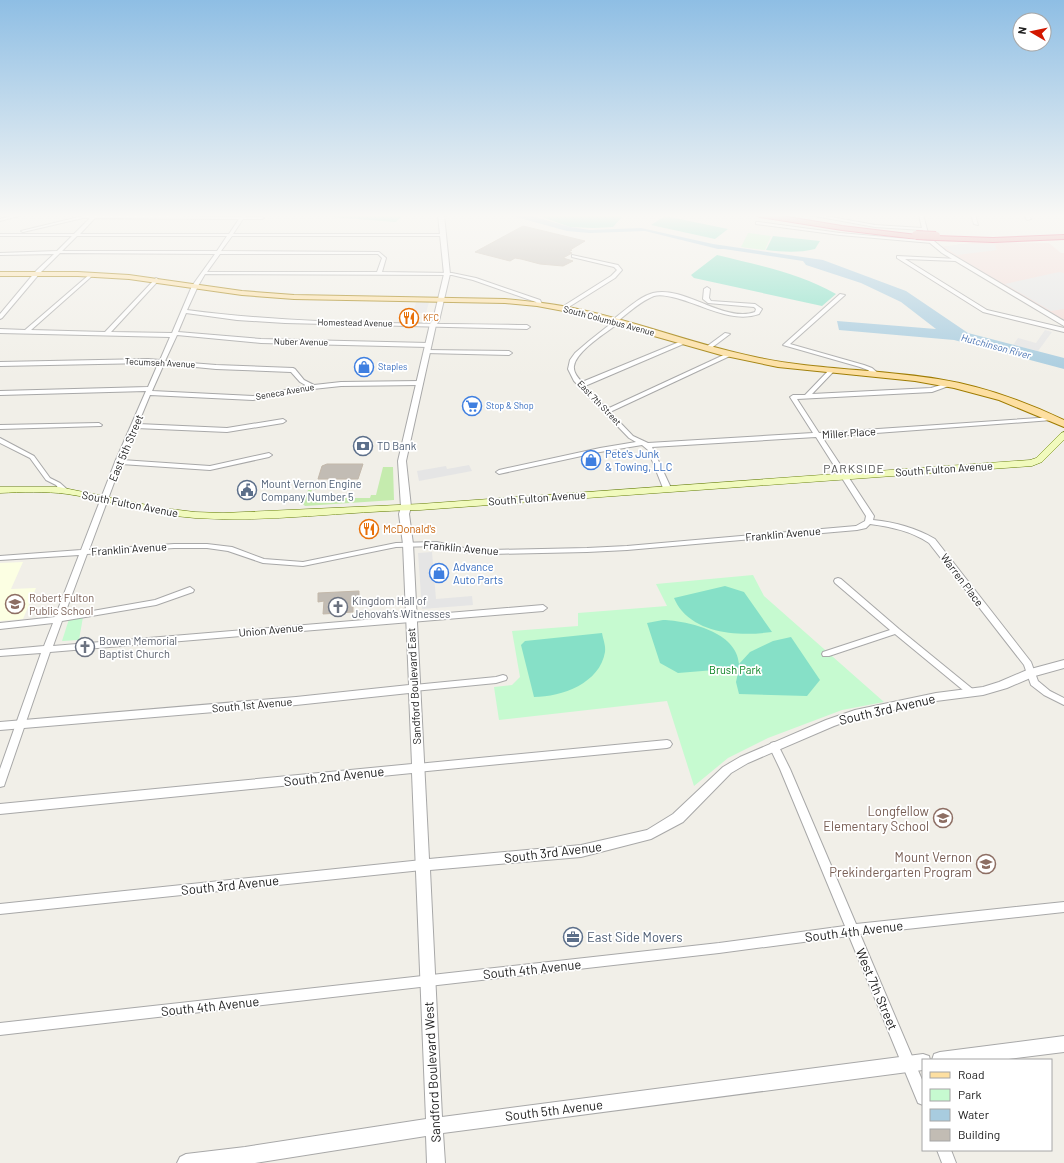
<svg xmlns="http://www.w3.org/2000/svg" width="1064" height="1163" font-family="Barlow,sans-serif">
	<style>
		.commercial { fill: #f2dbd7 }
		.education { fill: #fcffe3 }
		.grass { fill: #c5ebae }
		.park { fill: #c6fad0 }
		.pitch { fill: #86e0c7 }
		.parking { fill: #e5e5e5 }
		.water { fill: #a8ccdf }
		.building { fill: #c2bcb4; stroke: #c3b8aa }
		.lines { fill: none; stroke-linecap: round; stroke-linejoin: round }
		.minor-casing { stroke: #a8a8a8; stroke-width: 2 }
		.tertiary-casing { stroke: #a8a8a8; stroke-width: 2 }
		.secondary-casing { stroke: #627c04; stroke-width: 1 }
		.primary-casing { stroke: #9e7b00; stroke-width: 2 }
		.motorway-casing { stroke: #de2651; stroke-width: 2 }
		.minor { fill: #fff; fill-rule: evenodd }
		.tertiary { fill: #fff; fill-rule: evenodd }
		.secondary { fill: #f1fabd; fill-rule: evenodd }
		.primary { fill: #fddfa1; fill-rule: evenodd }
		.motorway { fill: #e98f96; fill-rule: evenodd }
		.motorway-bridge-casing { stroke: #de2651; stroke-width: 10; stroke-linecap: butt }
		.motorway-bridge { stroke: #e98f96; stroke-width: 8 }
		.labels { text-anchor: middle; stroke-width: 3.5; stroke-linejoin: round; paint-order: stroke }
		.far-food-label { font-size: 9px; fill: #c56008; stroke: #fff; text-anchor: start }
		.far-street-label { font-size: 9px; fill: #212121; stroke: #fff }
		.far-shop-label { font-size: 9px; fill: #366cbe; stroke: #fff; text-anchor: start }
		.far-water-label { font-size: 10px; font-style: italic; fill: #4b74b3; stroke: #fff }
		.street-label { font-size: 11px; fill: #212121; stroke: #fff }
		.service-label { font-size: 11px; fill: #4e5e75; stroke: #fff; text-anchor: start }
		.shop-label { font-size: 11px; fill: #366cbe; stroke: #fff; text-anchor: start }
		.food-label { font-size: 11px; fill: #c56008; stroke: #fff; text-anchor: start }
		.education-label { font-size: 11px; fill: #785e54; stroke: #fff; text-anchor: start }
		.worship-label { font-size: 11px; fill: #5b616d; stroke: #fff; text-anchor: start }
		.park-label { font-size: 11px; fill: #0b8322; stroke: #fff }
		.neighbourhood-label { font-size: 12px; letter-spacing: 1px; fill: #545454; stroke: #fff }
		.near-street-label { font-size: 13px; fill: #212121; stroke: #fff }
		.near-education-label { font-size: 13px; fill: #785e54; stroke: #fff; text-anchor: end }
		.near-service-label { font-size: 13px; fill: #4e5e75; stroke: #fff; text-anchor: start }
	</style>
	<rect width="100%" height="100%" fill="#f1efe8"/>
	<polygon class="commercial" points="973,243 1049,243 1061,253 1064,253 1064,321 940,247"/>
	<polygon class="education" points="23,562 11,589 36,588 23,619 0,621 0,563"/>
	<polygon class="grass" points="383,467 393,467 394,500 305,506 303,504 308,490 318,489 317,490 312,490 310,494 316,495 315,498 370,498 371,495 376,495"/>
	<g class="park">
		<polygon points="748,233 771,236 765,250 741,247"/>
		<polygon points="753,575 764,596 884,702 842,710 768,738 728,758 694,786 667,701 499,720 494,687 512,685 520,677 512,631 578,626 578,613 667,606 656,584"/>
		<polygon points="83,617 79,640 62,641 69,619"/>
	</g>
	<g class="pitch">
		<polygon points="333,215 403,215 396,222 331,217"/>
		<polygon points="536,215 622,215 622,217 613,227 594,228 570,227"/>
		<polygon points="665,216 728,229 715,239 651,225"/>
		<path d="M773,236L820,241L815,249C798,253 784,252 766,250Z"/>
		<path d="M717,255C757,265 799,273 836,294L822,306L694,278L691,275Z"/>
		<path d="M725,586L744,592L772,632C743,636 703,635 682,611C678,607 676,602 674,598Z"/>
		<path d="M663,620C689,621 737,632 739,664L750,652L773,641L791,637L820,680L807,696L739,694L736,682L739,668L678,673L660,663L647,623Z"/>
		<path d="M602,633C603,639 606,646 605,652C600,683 562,697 534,697L521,645L525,641Z"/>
	</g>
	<g class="parking">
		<polygon points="961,244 996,244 995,246 997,250 957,255 944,247"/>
		<polygon points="1059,272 1064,273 1064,309 1051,311 1005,284"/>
		<polygon points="416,302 429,302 426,313 413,313"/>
		<polygon points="1045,330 1052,332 1038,351 1013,345 1018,338 1036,343"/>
		<polygon points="469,465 472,471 419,481 417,471 446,466 447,469"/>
		<polygon points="432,552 436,599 472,596 473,605 422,609 418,553"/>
	</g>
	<polygon class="water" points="509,215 529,215 570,227 590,230 641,228 713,244 823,260 906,291 968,333 1064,358 1064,369 954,340 839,330 837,321 936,329 901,302 861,283 806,265 803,261 724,249 718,249 645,231 590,233 567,231"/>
	<g class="building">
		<polygon points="523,226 585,241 570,250 572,250 569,252 572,253 563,258 573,261 563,266 540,264 521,259 515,258 510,261 475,252"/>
		<polygon points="327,464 363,464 358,479 318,479 322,466"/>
		<polygon points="359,591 359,598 353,599 353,612 323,614 324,601 318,602 318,593"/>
	</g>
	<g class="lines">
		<defs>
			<g id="minor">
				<polygon points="14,215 22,215 0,221 0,219"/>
				<path d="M97,215L241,217L242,215H246L245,217H262L264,218L262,219H243L233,234H442L444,235V236H232L221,251L379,252L386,258L382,272L452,273L476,278L540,300L542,304L537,305L536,302L473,280L452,275L205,274L198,286L187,310C300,325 414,323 527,325L530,327L527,329L285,323L237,320L186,313L178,332L261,339L428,343L431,345L428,347L261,343L177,335L165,361L216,365L293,368L295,369L304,380L314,385L341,382L420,381L423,383L420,385L341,386L313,389L253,400L150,395L138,424L227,428L283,419L286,421L283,423L227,432L136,428L122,460L210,466L269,453L272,455L269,457L210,470L121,464L89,550L174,544H207L232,547L264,559L303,562L396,543L437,542L464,548L491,550L587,548L627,546L856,526L865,521L866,516L816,437L652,447L671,488L667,490L663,488L648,450L642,445L600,452L499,474L496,472L499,470L600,448L636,442L629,438L574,381L568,369L570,360L575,353L589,341L613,322L611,321L612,320C625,311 638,297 653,293C684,285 724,323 755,312L756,309L754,307L708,303L703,299L704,289L707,287L710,289L709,298L711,301L755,304L762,309L759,314C731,324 700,303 672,297C667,296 660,294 654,296C641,301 629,312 618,321L620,322L619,323C607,332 576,351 574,366C573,372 578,378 582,382L684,340H688V342L585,386L607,409L728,353H732V355L610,412L633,436L648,443L813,433L790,397L793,395H805L830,369L832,368L835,370L834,371L812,394L931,388L951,382L954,384L932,392L797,399L819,433L1054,417L1055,418L1052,420L822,437L874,516L873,520C895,522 916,528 935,539L1031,662L1038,681L1050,691L1064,698V705L1044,695L1031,685L1024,665L929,543C911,531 892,527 870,524L866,528L857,530L627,550L587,552L491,554L464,552L437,546L396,547L303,566L263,563L228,551L207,548H174L87,554L64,616L155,600L190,587L194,590L193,592L156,605L62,621L53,646L543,605L547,608L543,611L50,652L5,783L4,786L0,787V769L41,653L0,656V650L44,646L53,623L0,629V623L55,617L79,555L0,560V556L81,550L115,462L146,391L0,395V391L148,387L158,364L148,363L0,366V362L148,359L160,360L170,337L0,333V329L25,330L90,274H92V276L31,330L105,332L156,278L158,279V281L111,332L172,333L192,286L215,254L60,253L40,273L2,318L0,319V314L36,271L54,254L0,255V253L57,251L72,236H0V234H74L90,218H83L23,232L21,231L83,216ZM95,218L239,219L229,234H80ZM77,236H227L217,251H62ZM220,254H378L382,258L377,272H207ZM164,364L216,369L291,372L300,382L307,386L253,396L152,391Z"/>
				<polygon points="809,215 820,215 875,225 922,228 919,215 923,215 928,233 924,234 923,230 875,227"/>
				<polygon points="971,215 975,215 978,225 974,224"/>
				<polygon points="1024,215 1028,215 1031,219 1027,220"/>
				<polygon points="758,222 840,233 932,241 934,242 932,243 840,235 756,224 756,222"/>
				<polygon points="572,255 618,265 622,270 615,278 564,310 562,309 562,307 611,276 617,270 614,267 572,257"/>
				<polygon points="897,256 958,259 958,261 956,261 905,259 987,310 1064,328 1064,332 983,312 897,258"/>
				<polygon points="840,294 845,295 790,344 864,365 872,368 879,374 879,376 875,376 868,370 860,367 783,345"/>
				<polygon points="725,333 730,334 710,349 706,349 706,347"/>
				<polygon points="427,350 509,351 512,353 509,355 425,353 424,352"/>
				<polygon points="99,423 102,425 101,426 0,429 0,425"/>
				<polygon points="0,438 34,456 50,478 60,483 69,491 68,493 62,493 56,485 46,480 30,458 0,443"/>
				<polygon points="838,578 841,579 899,629 975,691 977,693 975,695 969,695 895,634 829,656 823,656 822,654 823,652 890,630 835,583 834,581 835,579"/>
				<polygon points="503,675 506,676 507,678 506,680 496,683 414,691 411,690 409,688 411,686 414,685 496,677"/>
				<polygon points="667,740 670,741 672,744 670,747 667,748 417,772 414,771 412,768 414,765 417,764"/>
				<polygon points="774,742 777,743 790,769 856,924 1064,902 1064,912 860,934 923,1082 923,1105 918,1103 849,936 719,953 0,1035 0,1023 719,943 845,926 780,769 769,746 771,743"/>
				<polygon points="422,860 426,862 427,865 426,868 422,870 0,914 0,904"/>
				<polygon points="937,1150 951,1150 956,1163 942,1163"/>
			</g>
			<g id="tertiary">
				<polygon points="438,215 444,215 450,274 439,321 436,325 406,461 411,507 409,514 413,544 429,859 581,845 647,830 673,814 723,767 740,757 826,720 855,710 936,693 983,687 999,682 1027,670 1064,660 1064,668 1035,676 1007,688 983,695 936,701 856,718 834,726 748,763 731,773 683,822 651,839 581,857 430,870 442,1117 923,1054 929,1056 930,1060 923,1060 923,1070 443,1133 445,1163 427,1163 426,1136 255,1163 177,1163 180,1157 186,1154 245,1147 426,1119 412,773 0,814 0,804 412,764 409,693 296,705 0,730 0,722 296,697 409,685 403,544 399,514 401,507 398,461 430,324 433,320 444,274"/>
				<polygon points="930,241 934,241 946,251 1064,321 1064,326 942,253 930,243"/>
				<polygon points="1064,1036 1064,1052 1001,1060 932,1060 934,1054 940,1052"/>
			</g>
			<path id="secondary" d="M1064,432V440L1042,462L1032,466L420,510C345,511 270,523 195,518C151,515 110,500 67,494C45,491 22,492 0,493V487H59L162,508L195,512L223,513L420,504L1030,460L1036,458L1061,433Z"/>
			<path id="primary" d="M0,272H78L129,275L242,291L294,295L505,299C526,301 547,303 568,307C631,319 692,344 755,357C815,370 877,369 938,379C982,386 1024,401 1064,420V427L999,400L954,388L915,381L778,367L721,355L569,312L537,306L505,303L294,299L242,295L129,279L78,276H0Z"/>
			<g id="motorway">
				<polygon points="756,215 776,215 842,226 917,235 921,237 917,239 842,230 760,217"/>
				<polygon points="1064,235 1064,239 993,242 936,240 932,238 936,236 993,238"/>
			</g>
		</defs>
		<use href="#minor" class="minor-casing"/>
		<use href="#tertiary" class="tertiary-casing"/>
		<use href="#secondary" class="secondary-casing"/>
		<use href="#primary" class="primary-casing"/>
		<use href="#motorway" class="motorway-casing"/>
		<use href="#minor" class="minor"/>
		<use href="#tertiary" class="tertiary"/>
		<use href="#secondary" class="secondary"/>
		<use href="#primary" class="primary"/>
		<use href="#motorway" class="motorway"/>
		<defs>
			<polyline id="motorway-bridge" points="916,235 936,236"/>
		</defs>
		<use href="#motorway-bridge" class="motorway-bridge-casing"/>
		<use href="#motorway-bridge" class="motorway-bridge"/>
	</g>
	<linearGradient id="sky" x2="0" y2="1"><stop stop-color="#8ebee4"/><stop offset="0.57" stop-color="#f9f8f5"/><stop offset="1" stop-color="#f9f8f5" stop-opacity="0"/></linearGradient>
	<rect width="1064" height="378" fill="url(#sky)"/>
	<defs>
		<symbol id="restaurant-ring" viewBox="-11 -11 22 22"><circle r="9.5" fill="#fff" stroke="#e8710a" stroke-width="1.5"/><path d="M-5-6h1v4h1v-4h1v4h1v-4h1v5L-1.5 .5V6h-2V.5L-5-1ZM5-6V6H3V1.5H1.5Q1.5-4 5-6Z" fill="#e8710a"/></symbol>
		<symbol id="shop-ring" viewBox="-11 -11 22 22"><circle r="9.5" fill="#fff" stroke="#3f7fe0" stroke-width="1.5"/><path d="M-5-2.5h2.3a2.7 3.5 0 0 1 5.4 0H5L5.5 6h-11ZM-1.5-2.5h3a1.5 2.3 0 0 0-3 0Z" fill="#3f7fe0"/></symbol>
		<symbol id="supermarket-ring" viewBox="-11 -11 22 22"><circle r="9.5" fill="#fff" stroke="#3f7fe0" stroke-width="1.5"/><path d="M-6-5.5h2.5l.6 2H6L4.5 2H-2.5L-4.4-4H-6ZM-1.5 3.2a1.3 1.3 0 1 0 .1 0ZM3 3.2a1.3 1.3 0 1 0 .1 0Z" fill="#3f7fe0"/></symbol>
		<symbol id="bank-ring" viewBox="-11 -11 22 22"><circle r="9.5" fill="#fff" stroke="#5c6f8a" stroke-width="1.5"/><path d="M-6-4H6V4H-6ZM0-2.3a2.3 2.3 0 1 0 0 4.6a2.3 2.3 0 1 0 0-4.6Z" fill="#5c6f8a"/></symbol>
		<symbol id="civic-ring" viewBox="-11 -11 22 22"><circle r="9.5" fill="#fff" stroke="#5c6f8a" stroke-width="1.5"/><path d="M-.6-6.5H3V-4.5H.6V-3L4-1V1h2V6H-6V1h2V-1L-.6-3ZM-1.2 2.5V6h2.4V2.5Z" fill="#5c6f8a"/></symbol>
		<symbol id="school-ring" viewBox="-11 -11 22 22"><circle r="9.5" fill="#fff" stroke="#8d6e63" stroke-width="1.5"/><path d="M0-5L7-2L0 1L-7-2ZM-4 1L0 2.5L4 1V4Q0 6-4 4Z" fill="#8d6e63"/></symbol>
		<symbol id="church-ring" viewBox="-11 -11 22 22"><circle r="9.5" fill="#fff" stroke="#6b7280" stroke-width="1.5"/><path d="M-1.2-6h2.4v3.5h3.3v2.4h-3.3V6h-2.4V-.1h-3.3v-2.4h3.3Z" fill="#6b7280"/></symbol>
		<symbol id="office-ring" viewBox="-11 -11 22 22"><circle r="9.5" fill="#fff" stroke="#5c6f8a" stroke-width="1.5"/><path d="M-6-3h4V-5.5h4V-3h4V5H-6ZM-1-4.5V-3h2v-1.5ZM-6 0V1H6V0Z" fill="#5c6f8a"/></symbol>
	</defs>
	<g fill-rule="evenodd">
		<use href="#restaurant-ring" x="398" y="307" width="22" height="22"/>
		<use href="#shop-ring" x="353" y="356" width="22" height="22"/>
		<use href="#supermarket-ring" x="461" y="395" width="22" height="22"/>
		<use href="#bank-ring" x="352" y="435" width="22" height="22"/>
		<use href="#shop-ring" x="580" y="449" width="22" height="22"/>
		<use href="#civic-ring" x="236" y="479" width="22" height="22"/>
		<use href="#restaurant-ring" x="358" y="518" width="22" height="22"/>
		<use href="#shop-ring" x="428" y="562" width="22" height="22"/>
		<use href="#school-ring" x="4" y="593" width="22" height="22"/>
		<use href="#church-ring" x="327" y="596" width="22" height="22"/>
		<use href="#church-ring" x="74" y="636" width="22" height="22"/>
		<use href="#school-ring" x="932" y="807" width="22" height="22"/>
		<use href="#school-ring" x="975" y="853" width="22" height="22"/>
		<use href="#office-ring" x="562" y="926" width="22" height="22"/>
	</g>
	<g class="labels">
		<g class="far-food-label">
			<text x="423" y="321">KFC</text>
		</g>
		<g class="far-street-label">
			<text transform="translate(609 321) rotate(15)" y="3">South Columbus Avenue</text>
			<text transform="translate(355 323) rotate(1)" y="3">Homestead Avenue</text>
			<text transform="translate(301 342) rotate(1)" y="3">Nuber Avenue</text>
			<text transform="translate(160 363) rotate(3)" y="3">Tecumseh Avenue</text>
			<text transform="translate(285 392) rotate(-10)" y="3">Seneca Avenue</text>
			<text transform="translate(599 403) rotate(46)" y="3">East 7th Street</text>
		</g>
		<g class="far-shop-label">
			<text x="378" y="370">Staples</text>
			<text x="486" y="409">Stop &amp; Shop</text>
		</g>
		<g class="far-water-label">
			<text transform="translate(996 346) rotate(15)" y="4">Hutchinson River</text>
		</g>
		<g class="street-label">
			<text transform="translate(849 433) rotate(-4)" y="4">Miller Place</text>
			<text transform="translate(126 448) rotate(-67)" y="4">East 5th Street</text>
			<text transform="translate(944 469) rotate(-4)" y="4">South Fulton Avenue</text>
			<text transform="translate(537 498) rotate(-4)" y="4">South Fulton Avenue</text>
			<text transform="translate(130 504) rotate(11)" y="4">South Fulton Avenue</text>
			<text transform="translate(783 534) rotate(-5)" y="4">Franklin Avenue</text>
			<text transform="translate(461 548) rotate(5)" y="4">Franklin Avenue</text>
			<text transform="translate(129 549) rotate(-4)" y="4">Franklin Avenue</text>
			<text transform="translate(962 580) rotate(53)" y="4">Warren Place</text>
			<text transform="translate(271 630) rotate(-5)" y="4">Union Avenue</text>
			<text transform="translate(414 686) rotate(-93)" y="4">Sandford Boulevard East</text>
			<text transform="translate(252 705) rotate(-5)" y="4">South 1st Avenue</text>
		</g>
		<g class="service-label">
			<text x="377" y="450">TD Bank</text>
			<text x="261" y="488">Mount Vernon Engine<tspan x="261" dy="13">Company Number 5</tspan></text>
		</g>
		<g class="shop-label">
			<text x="605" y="458">Pete's Junk<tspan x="605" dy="13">&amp; Towing, LLC</tspan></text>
			<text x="453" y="571">Advance<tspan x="453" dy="13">Auto Parts</tspan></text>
		</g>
		<g class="food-label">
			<text x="383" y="533">McDonald's</text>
		</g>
		<g class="education-label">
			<text x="29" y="602">Robert Fulton<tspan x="29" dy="13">Public School</tspan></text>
		</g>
		<g class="worship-label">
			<text x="352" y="605">Kingdom Hall of<tspan x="352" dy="13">Jehovah’s Witnesses</tspan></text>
			<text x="99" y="645">Bowen Memorial<tspan x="99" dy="13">Baptist Church</tspan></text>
		</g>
		<g class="park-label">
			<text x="735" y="674">Brush Park</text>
		</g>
		<g class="neighbourhood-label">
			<text x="854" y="473">PARKSIDE</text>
		</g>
		<g class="near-street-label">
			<text transform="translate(887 709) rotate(-13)" y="5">South 3rd Avenue</text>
			<text transform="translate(334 776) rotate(-6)" y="5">South 2nd Avenue</text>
			<text transform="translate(553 852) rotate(-7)" y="5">South 3rd Avenue</text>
			<text transform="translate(230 885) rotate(-6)" y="5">South 3rd Avenue</text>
			<text transform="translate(854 931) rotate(-7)" y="5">South 4th Avenue</text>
			<text transform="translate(532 969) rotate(-6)" y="5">South 4th Avenue</text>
			<text transform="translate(877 989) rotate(67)" y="5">West 7th Street</text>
			<text transform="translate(210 1006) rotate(-6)" y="5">South 4th Avenue</text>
			<text transform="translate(432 1072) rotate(-93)" y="5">Sandford Boulevard West</text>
			<text transform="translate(554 1110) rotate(-7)" y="5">South 5th Avenue</text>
		</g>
		<g class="near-education-label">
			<text x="929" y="816">Longfellow<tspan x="929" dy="15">Elementary School</tspan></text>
			<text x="972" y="862">Mount Vernon<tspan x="972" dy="15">Prekindergarten Program</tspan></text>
		</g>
		<g class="near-service-label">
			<text x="587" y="942">East Side Movers</text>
		</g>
	</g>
	<rect x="922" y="1059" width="130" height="92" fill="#ffffff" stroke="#a6a6a6"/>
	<rect x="930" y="1072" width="20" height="6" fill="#fddfa1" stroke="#a6a6a6"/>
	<text x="958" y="1079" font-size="12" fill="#212121">Road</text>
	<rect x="930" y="1089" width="20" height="12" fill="#c6fad0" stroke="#a6a6a6"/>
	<text x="958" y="1099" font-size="12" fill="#212121">Park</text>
	<rect x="930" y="1109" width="20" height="12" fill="#a8ccdf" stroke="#a6a6a6"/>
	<text x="958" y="1119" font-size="12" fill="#212121">Water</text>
	<rect x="930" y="1129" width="20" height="12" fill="#c2bcb4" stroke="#a6a6a6"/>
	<text x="958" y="1139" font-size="12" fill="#212121">Building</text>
	<g transform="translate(1032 32) rotate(279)"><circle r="19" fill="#ffffff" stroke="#a6a6a6"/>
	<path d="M0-3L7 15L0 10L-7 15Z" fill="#d21700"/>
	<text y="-6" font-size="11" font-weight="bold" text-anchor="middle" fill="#212121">N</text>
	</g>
</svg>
